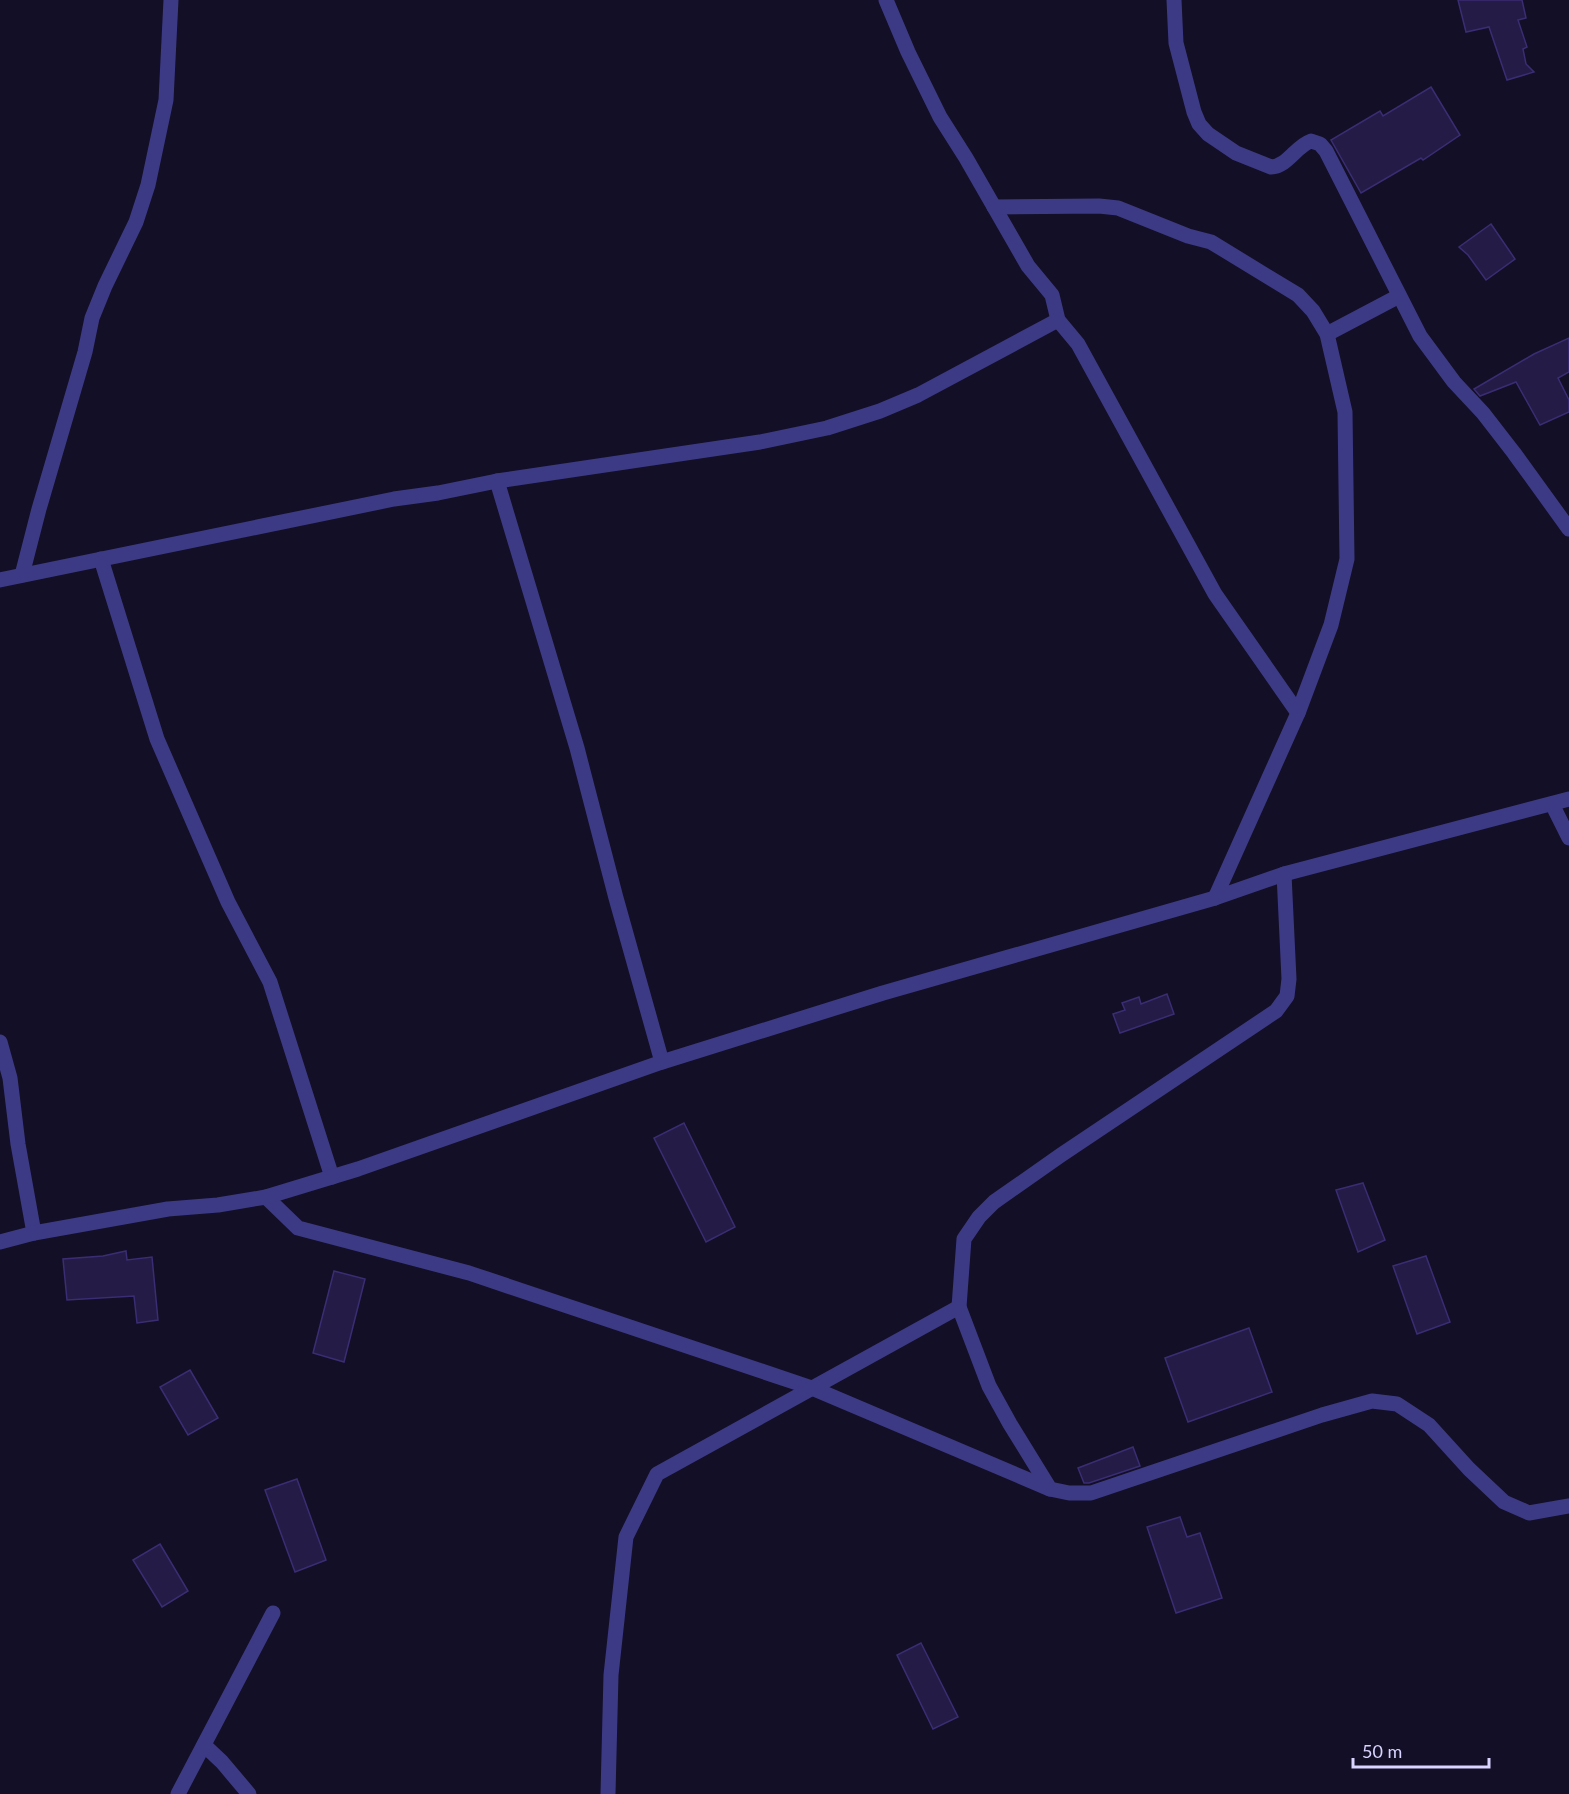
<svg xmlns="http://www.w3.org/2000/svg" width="1569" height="1794" font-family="Lato,sans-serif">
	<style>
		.building { fill: #241b47; stroke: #3b2d73; stroke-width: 1.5 }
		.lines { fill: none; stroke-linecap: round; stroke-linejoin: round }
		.minor { stroke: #3d3a85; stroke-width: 15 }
	</style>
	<rect width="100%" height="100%" fill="#130f26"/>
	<g class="building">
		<polygon points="1458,0 1522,0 1526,18 1518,20 1527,47 1523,49 1526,64 1534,72 1507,80 1489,27 1466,32"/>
		<polygon points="1431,87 1460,135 1423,160 1421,158 1361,193 1331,140 1380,111 1383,116"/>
		<polygon points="1491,224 1515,259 1486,280 1468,255 1459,247"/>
		<polygon points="1569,338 1569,372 1558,378 1569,400 1569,412 1540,425 1516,382 1480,396 1474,389 1534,354"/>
		<polygon points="1167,994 1174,1014 1120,1033 1113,1014 1125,1010 1122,1003 1139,997 1141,1004"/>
		<polygon points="684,1123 735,1227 706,1242 654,1138"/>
		<polygon points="1363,1183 1385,1240 1358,1252 1336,1190"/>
		<polygon points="126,1251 127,1260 152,1257 158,1320 137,1323 134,1296 67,1300 63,1259 103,1256"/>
		<polygon points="1426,1256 1450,1322 1417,1334 1393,1266"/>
		<polygon points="334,1271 365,1279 344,1362 313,1353"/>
		<polygon points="1249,1328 1272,1392 1188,1422 1165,1358"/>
		<polygon points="190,1370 218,1418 188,1435 160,1387"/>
		<polygon points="1133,1447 1140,1466 1089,1483 1084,1483 1078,1468"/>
		<polygon points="297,1479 326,1560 295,1572 265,1490"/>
		<polygon points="1180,1517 1187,1537 1200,1533 1222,1598 1176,1613 1147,1527"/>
		<polygon points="160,1544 188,1591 162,1607 133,1560"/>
		<polygon points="921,1643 958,1717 933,1729 897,1655"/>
	</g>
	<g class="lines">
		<g class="minor">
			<polyline points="886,0 908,52 940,117 966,158 1028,266 1052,295 1058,320 1078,344 1215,594 1298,713"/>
			<path d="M1174,0L1176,43L1194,112L1199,124L1208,134L1236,153L1271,167C1288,166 1296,146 1311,141L1320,144L1326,151L1420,336L1454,382L1483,413L1514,453L1569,529"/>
			<polyline points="994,207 1099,206 1118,208 1188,236 1211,242 1298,295 1313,311 1327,334 1345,412 1347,559 1331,625 1298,713 1215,898"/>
			<polyline points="1327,334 1399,296"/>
			<polyline points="497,481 577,748 616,898 662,1062"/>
			<polyline points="101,559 157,739 228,902 270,982 332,1177"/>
			<polyline points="22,575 39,509 85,352 92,318 105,286 136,222 148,185 166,100 171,0"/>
			<polyline points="0,580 394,499 438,493 497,481 760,442 827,428 880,411 918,395 1058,320"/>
			<polyline points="1552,804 1569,838"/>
			<polyline points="1284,874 1289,979 1287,996 1276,1011 1061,1155 994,1202 979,1217 964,1239 959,1307 989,1386 1010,1424 1050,1489 1069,1493 1091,1493 1322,1415 1372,1401 1397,1404 1429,1425 1469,1469 1504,1502 1529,1513 1569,1506"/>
			<polyline points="0,1042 10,1078 18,1144 34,1233"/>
			<polyline points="266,1197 298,1228 469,1273 812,1388 1050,1489"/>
			<polyline points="0,1242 34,1233 168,1209 218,1205 266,1197 358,1169 662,1062 883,993 1215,898 1284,874 1569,799"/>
			<polyline points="204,1745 222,1762 249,1794"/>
			<polyline points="178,1794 273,1613"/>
			<polyline points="608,1794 611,1675 626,1537 657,1474 959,1307"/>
		</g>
	</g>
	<path d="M1353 1758v9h136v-9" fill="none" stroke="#d9d4ff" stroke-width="3"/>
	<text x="1362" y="1758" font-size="18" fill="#d9d4ff" stroke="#130f26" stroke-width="4.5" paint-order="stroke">50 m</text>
</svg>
